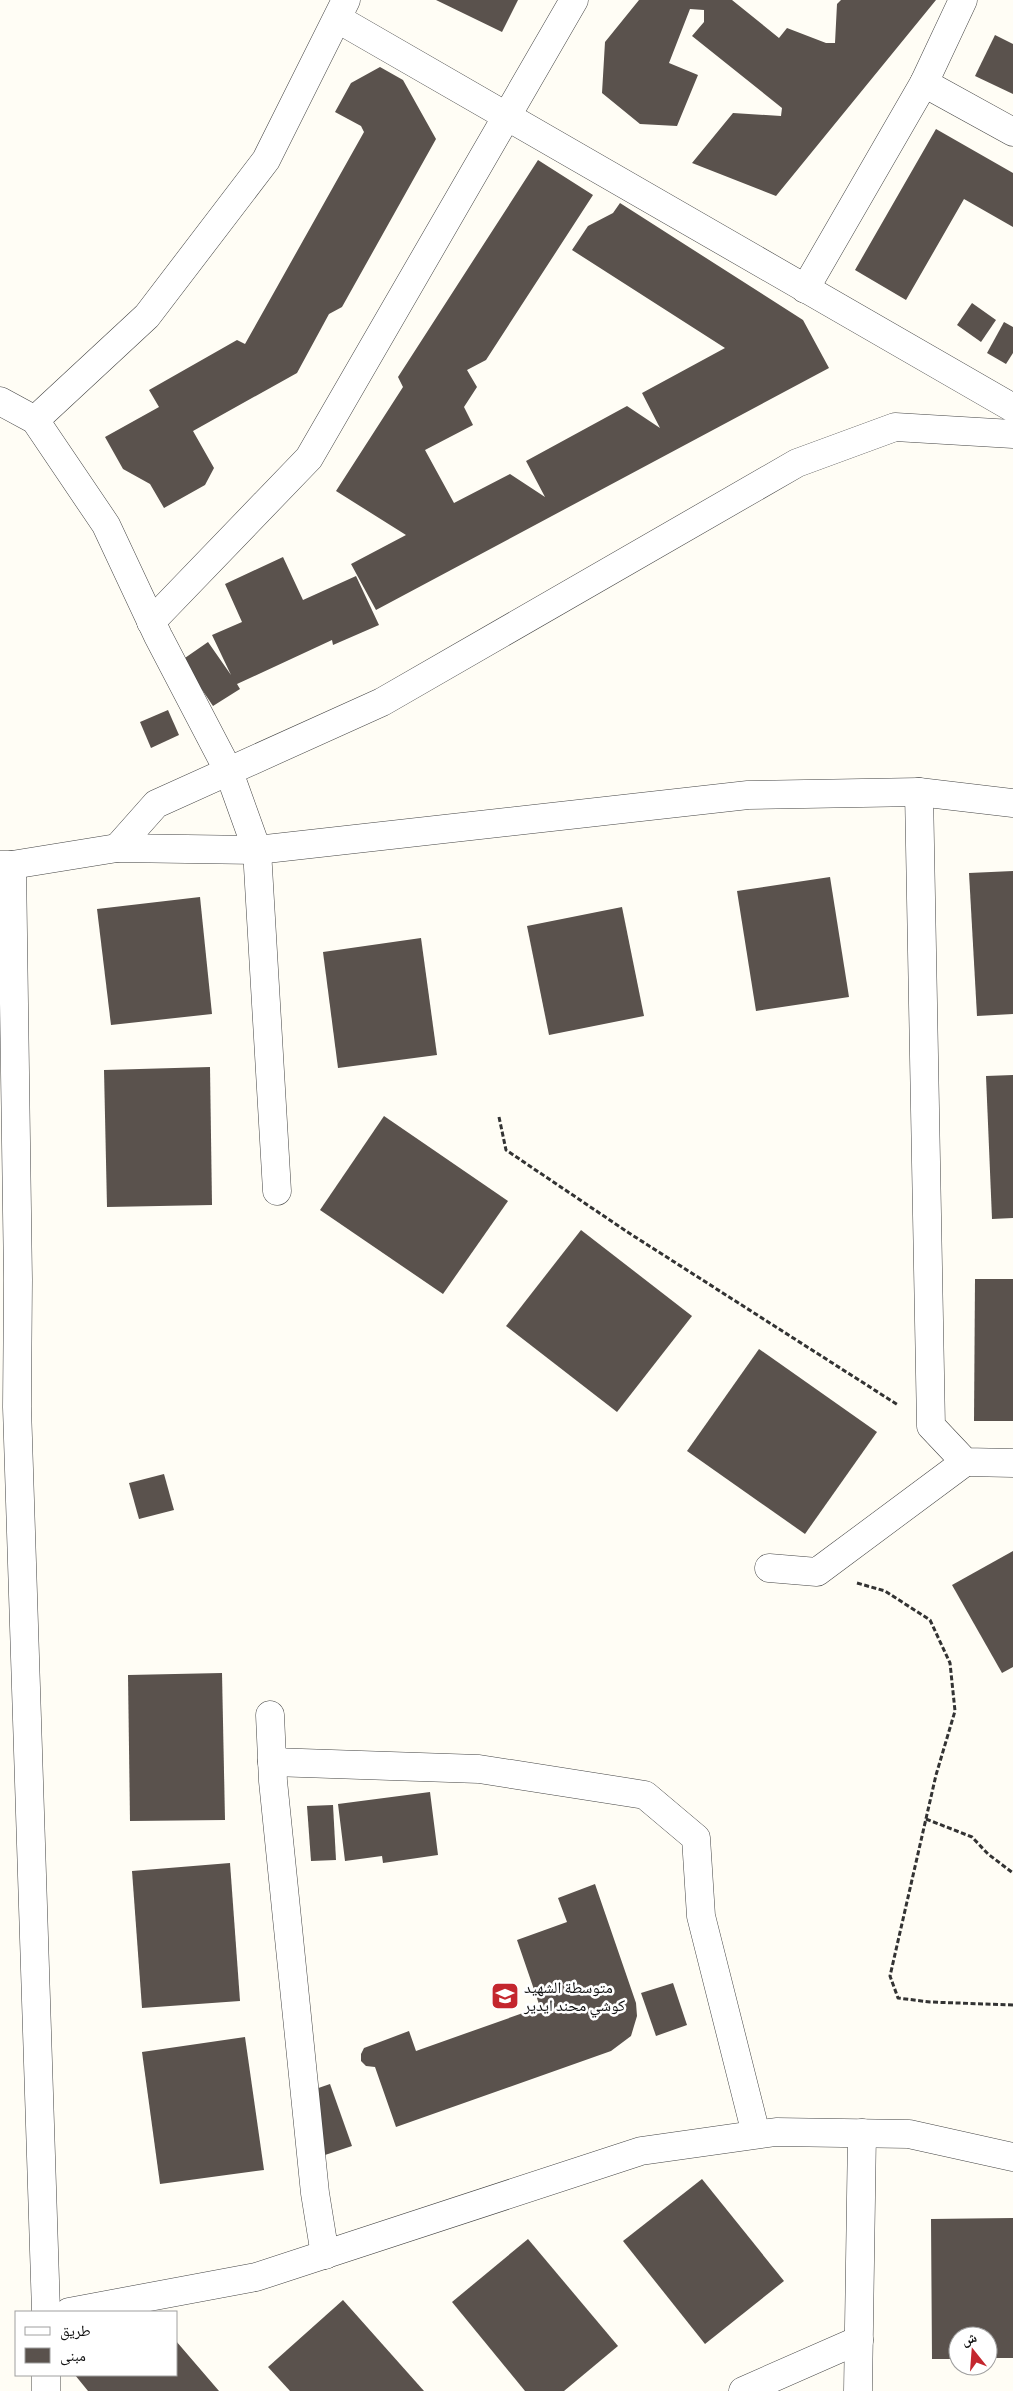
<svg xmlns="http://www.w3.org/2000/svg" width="1013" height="2391" font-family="Literata,'Noto Naskh Arabic',serif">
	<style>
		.building { fill: #5a524d }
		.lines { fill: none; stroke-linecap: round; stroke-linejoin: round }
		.minor-casing { stroke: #444; stroke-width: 29 }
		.path { stroke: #333; stroke-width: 3; stroke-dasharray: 5 2.5; stroke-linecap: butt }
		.minor { stroke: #fff; stroke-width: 28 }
		.labels { text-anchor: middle; stroke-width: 5; stroke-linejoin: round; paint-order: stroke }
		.poi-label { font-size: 16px; fill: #111; stroke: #fff; text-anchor: start }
	</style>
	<rect width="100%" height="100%" fill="#fffdf5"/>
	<g class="building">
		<polygon points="436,0 518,0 502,32"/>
		<polygon points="639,0 732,0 779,38 787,28 826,43 835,43 837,4 841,0 936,0 776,196 692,163 733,113 781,116 782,108 692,36 704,22 704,10 690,9 669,63 698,75 677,126 640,124 602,93 605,42"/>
		<polygon points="995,35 1013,44 1013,94 975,76"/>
		<polygon points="380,67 403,80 436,139 342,307 329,314 297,373 193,431 214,468 205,485 164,508 150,484 123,469 105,437 159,407 149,390 237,340 245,344 364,132 361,126 335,112 351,83"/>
		<polygon points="936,129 1013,173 1013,227 964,199 906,300 855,270"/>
		<polygon points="538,160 593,195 486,360 467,370 477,387 464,407 473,425 425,450 454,503 510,474 545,497 526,461 627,406 660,428 642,393 725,348 572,250 588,226 613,213 620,203 803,320 829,368 376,610 351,564 406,535 336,491 403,387 398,377"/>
		<polygon points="972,303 996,320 981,342 957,325"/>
		<polygon points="1004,322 1013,327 1013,353 1006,364 987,353"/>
		<polygon points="283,557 303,600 356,576 379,625 333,645 332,640 237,684 240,689 213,706 182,660 208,642 231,675 212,635 242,622 225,584"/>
		<polygon points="168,710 179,735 151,748 140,722"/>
		<polygon points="1013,871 1013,1014 977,1016 969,873"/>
		<polygon points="830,877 849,997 756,1011 737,891"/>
		<polygon points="200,897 212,1014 111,1025 97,909"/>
		<polygon points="622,907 644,1016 549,1035 527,926"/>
		<polygon points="421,938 437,1055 338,1068 323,952"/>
		<polygon points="210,1067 212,1205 107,1207 104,1070"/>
		<polygon points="1013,1075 1013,1218 992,1219 986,1076"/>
		<polygon points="384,1116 508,1201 443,1294 320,1210"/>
		<polygon points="581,1230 692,1316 617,1412 506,1326"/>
		<polygon points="975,1279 1013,1279 1013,1421 974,1421"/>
		<polygon points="759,1349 877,1432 805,1534 687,1451"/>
		<polygon points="164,1474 174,1510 139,1519 129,1483"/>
		<polygon points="1013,1551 1013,1667 1002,1673 952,1585"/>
		<polygon points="222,1673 225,1820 130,1821 128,1675"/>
		<polygon points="430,1792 438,1855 383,1863 382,1856 345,1861 338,1804"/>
		<polygon points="333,1805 336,1860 311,1861 307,1806"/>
		<polygon points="230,1863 240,2001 142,2008 132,1871"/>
		<polygon points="595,1884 636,2003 637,2016 631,2036 611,2051 396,2127 375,2067 366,2066 361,2061 361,2054 364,2048 409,2031 416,2051 540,2007 517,1940 567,1922 558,1898"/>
		<polygon points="673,1983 687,2025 656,2036 641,1993"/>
		<polygon points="245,2037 264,2170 160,2184 142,2052"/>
		<polygon points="330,2084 352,2146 322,2156 301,2094"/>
		<polygon points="702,2179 784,2281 705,2344 623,2241"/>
		<polygon points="1013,2218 1013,2358 988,2358 988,2336 958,2336 958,2359 932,2359 931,2219"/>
		<polygon points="528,2239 618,2346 564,2391 525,2391 452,2302"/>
		<polygon points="343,2300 424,2391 290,2391 268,2367"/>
		<polygon points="176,2341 219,2391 88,2391 75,2375 176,2375"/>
	</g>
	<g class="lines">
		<defs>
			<g id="minor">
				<polyline points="338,19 1013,408"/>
				<polyline points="924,83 1013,132"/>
				<polyline points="805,289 924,83 963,0"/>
				<polyline points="0,401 35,420 106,525 158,636 229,772 257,850 277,1191"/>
				<polyline points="35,420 147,316 266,160 346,0"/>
				<polyline points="151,622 309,458 574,0"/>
				<polyline points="919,792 931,1426 965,1462 1013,1463"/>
				<polyline points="117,848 156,804 382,702 797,463 895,427 1013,434"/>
				<polyline points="0,865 12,865 117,848 257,850 748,795 919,792 1013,803"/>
				<polyline points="12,865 18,1280 17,1407 46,2312"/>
				<polyline points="769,1568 817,1572 965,1462"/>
				<polyline points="270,1715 273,1781 315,2193 325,2255"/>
				<polyline points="272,1762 479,1769 645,1795 696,1838 701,1916 756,2134"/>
				<polyline points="69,2312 256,2277 641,2151 776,2132 909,2134 1013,2157"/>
				<polyline points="46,2375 46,2391"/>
				<polyline points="743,2391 859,2340"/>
				<polyline points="858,2391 862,2133"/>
			</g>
		</defs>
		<use href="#minor" class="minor-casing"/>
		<g class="path">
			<polyline points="499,1117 506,1150 629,1233 898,1405"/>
			<polyline points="857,1583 885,1591 930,1620 950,1663 955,1711 936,1775 890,1976 898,1998 930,2002 1013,2005"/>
			<polyline points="926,1819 972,1837 988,1854 1013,1873"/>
		</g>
		<use href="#minor" class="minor"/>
	</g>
	<defs>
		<symbol id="school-square" viewBox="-11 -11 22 22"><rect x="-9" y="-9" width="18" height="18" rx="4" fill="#c4262e" stroke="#fff"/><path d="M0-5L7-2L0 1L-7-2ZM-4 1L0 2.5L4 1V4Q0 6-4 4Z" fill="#fff"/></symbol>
	</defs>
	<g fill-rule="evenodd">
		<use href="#school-square" x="489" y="1980" width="32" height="32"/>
	</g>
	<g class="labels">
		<g class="poi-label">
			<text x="524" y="1993">متوسطة الشهيد<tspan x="524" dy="18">كوشي محند ايدير</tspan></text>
		</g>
	</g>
	<rect x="15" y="2311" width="162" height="65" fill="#ffffff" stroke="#a0a0a0"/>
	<rect x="25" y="2327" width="25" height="8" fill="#ffffff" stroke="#a0a0a0"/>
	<text x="60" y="2336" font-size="15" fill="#111111">طريق</text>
	<rect x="25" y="2348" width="25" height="15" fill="#5a524d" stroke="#a0a0a0"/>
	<text x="60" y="2361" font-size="15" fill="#111111">مبنى</text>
	<g transform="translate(973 2351) rotate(343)"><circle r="24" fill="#ffffff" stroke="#a0a0a0"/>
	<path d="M0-4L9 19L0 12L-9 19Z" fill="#c4262e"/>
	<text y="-8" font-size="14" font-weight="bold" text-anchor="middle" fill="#111111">ش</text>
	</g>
</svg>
